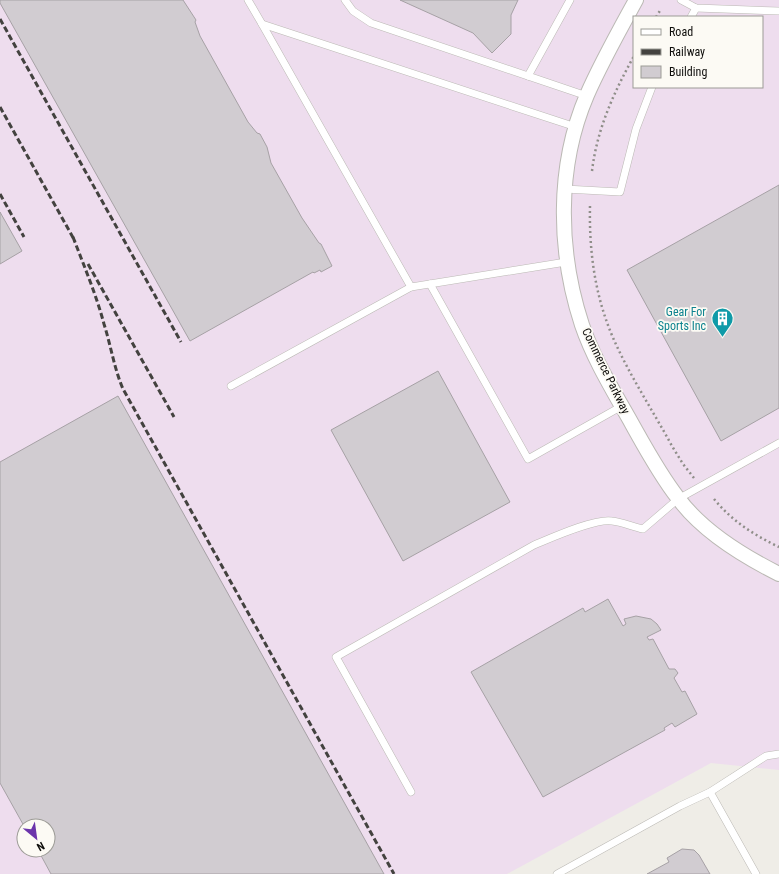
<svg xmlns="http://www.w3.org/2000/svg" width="779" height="874" font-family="'Roboto Condensed',sans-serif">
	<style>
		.industrial { fill: #ede; fill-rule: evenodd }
		.building { fill: #d1ccd1; stroke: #a6a1a5 }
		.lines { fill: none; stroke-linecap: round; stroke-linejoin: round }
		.lane-casing { stroke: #bbb9b4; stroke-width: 8 }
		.street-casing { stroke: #bbb9b4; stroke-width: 16 }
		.path { stroke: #8f8e89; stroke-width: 2.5; stroke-dasharray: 2 3; stroke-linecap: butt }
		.lane { stroke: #fff; stroke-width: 7 }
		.street { stroke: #fff; stroke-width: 14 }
		.rail { stroke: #43423f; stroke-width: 3; stroke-dasharray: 6 3; stroke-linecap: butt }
		.labels { text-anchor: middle; stroke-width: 3.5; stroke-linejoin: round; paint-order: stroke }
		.culture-label { font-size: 12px; fill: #0d838f; stroke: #fcfaf4; text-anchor: end }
		.street-label { font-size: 12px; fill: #0d0c0a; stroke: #fcfaf4 }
	</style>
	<rect width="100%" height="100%" fill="#efede7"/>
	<path class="industrial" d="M0,0H779V770L711,763L507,874H0ZM634,17H762V87H634ZM24,826H48V850H24Z"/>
	<g class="building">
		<polygon points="0,0 183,0 196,20 195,22 200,36 248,122 257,133 260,134 267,147 271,163 302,218 319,243 321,244 332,266 321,272 320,270 314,273 313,272 190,341 0,3"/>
		<polygon points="400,0 518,0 511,15 511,34 492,53 473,33"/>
		<polygon points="779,185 779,408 721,441 627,270"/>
		<polygon points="0,212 22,251 0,264"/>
		<polygon points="438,371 510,502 403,561 331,430"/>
		<polygon points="118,396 384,874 51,874 38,850 48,850 48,826 24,826 0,783 0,462"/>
		<polygon points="608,599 623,626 626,624 624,619 636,616 651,619 657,624 661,630 647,637 649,640 653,639 669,669 675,669 678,673 674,678 682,692 685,691 697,714 675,727 672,723 664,728 665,730 543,797 471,672 583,608 585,612"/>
		<polygon points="682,849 694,850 699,855 710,874 647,874 669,862 667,858"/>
	</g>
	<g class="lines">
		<defs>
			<g id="lane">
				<polyline points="248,0 262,24 576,127"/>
				<polyline points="345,0 353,11 371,23 587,96"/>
				<polyline points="681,0 696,8 779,11"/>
				<polyline points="691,17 696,8"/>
				<polyline points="262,24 411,287 566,262"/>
				<polyline points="528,76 570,0"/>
				<polyline points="565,189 620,192 636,129 652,87"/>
				<polyline points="430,284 528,459 622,406"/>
				<polyline points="231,386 411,287"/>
				<path d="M411,792L336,657L534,545C551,538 595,518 612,521C622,522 633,527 643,529L678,499L779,443"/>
				<polyline points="557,874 680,806 710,792"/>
				<polyline points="756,874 710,792 766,756 779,754"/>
			</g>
			<path id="street" d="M636,0C619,31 601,63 587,95C556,167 558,252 582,325C594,360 614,392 632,424C646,449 660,475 678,498C702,531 743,556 779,574"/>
		</defs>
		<use href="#lane" class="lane-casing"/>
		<use href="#street" class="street-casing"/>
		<g class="path">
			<polyline points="656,17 661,9"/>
			<path d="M592,171C597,129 614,92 634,56"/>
			<path d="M590,206C589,252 595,297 614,340C630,376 653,411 672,446L683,464L694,478"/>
			<path d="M714,499C732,521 754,535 779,547"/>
		</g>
		<use href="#lane" class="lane"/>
		<use href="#street" class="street"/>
		<g class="rail">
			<polyline points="0,19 181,342"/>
			<polyline points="0,107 75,241"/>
			<polyline points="0,194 24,237"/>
			<path d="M73,237C84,266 96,294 104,324C111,346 114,368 123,389L394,874"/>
			<polyline points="88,264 174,417"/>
		</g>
	</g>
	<defs>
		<symbol id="building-pin" viewBox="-11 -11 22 30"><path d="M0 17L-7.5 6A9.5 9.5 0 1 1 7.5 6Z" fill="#0f9aa8" stroke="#fcfaf4"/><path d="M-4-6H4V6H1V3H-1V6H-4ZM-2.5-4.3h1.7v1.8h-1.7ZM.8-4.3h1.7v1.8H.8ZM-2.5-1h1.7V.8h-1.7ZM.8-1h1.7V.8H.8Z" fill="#fff"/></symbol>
	</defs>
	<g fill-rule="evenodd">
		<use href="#building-pin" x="710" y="306" width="25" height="34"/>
	</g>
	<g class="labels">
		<g class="culture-label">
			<text x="706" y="316">Gear For<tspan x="706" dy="14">Sports Inc</tspan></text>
		</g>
		<g class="street-label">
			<text transform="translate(606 371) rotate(64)" y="4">Commerce Parkway</text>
		</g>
	</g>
	<rect x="633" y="16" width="130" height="72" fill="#fcfaf4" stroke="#9c9b96"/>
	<rect x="641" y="29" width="20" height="6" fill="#ffffff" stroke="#9c9b96"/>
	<text x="669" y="36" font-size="12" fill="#0d0c0a">Road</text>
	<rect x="641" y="49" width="20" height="6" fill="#43423f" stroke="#9c9b96"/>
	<text x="669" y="56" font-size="12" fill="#0d0c0a">Railway</text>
	<rect x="641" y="66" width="20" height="12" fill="#d1ccd1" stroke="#9c9b96"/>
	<text x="669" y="76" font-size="12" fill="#0d0c0a">Building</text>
	<g transform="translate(36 838) rotate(151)"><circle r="19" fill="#fcfaf4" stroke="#9c9b96"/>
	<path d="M0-3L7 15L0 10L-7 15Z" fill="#6b34ab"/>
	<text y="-6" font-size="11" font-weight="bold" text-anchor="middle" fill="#0d0c0a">N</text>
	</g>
</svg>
